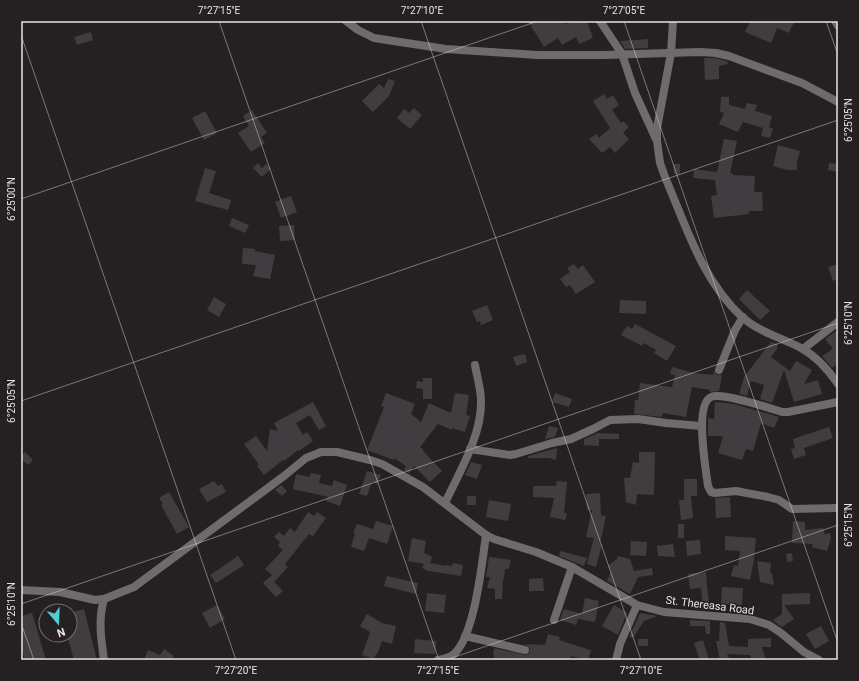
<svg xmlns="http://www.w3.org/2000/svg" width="859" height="681" font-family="Roboto,sans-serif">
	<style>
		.building { fill: #413c3f }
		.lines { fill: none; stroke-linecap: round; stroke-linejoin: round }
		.minor { stroke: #6e6b6a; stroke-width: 8 }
		.ticks { fill: none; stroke: #e7e3e3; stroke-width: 1; stroke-opacity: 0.45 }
		.labels { text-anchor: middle; stroke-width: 3; stroke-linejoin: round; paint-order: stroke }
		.street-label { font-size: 11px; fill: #e7e3e3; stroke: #252021 }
		.neatline { fill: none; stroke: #e7e3e3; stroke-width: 1.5 }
		.ticks-label { font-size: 10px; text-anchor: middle; fill: #e7e3e3 }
	</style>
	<rect width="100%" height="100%" fill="#252021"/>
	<g class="building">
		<polygon points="528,21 564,21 566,24 574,21 587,21 593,38 579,44 576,37 562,45 558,38 544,47"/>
		<polygon points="750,21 760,21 768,24 761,21 796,21 792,26 789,33 777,28 771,43 745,32"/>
		<polygon points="91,32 93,40 77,45 74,37"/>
		<polygon points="648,39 648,48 625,49 620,41"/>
		<polygon points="704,58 715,58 727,61 728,64 719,66 719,79 705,80"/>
		<polygon points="388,79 395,81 389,96 373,112 362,101 379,84 384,88"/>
		<polygon points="604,94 607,99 613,95 619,105 612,110 621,123 623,121 629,127 623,133 629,139 615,153 610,147 602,153 589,139 596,134 599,138 610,128 593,101"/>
		<polygon points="721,97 729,97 729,105 745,109 747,103 757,105 755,111 772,116 769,127 773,129 770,138 761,136 763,128 743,122 738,132 719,124 724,113 720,112"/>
		<polygon points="414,108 422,115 410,129 397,118 404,109 409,113"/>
		<polygon points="252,110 267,133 261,137 265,143 251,152 238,133 249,126 243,116"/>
		<polygon points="205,111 217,133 204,140 192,118"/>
		<polygon points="724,139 737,141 730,173 733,174 733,175 755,176 754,192 762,192 763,211 749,211 749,214 741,215 714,218 711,196 717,195 715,180 693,178 694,169 717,172"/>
		<polygon points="778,145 800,151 797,162 797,170 787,170 773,166"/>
		<polygon points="258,163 262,168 266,164 271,169 262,177 253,168"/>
		<polygon points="829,163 838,164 838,172 828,170"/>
		<polygon points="673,164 680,164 680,174 674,174"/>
		<polygon points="205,168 216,171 209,193 231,200 228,210 195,201"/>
		<polygon points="291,196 297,212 281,218 275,202"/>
		<polygon points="232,218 249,225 245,233 229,226"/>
		<polygon points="294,225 295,240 280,241 279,226"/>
		<polygon points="243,248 255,249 255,251 275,255 270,279 253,276 256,265 242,264"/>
		<polygon points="574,264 578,269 583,265 595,282 576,294 570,285 566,287 560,279 570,272 567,268"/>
		<polygon points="838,264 838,279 833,281 828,267"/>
		<polygon points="747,290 770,311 760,320 739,299"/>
		<polygon points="214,297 226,304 219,317 207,310"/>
		<polygon points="620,300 646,301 646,314 619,313"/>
		<polygon points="487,305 493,320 481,325 480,321 477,322 472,311"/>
		<polygon points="635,324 676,346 667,361 654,353 656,350 644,343 642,346 621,335 627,326 632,329"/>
		<polygon points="836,331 838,334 838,364 832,368 822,356 833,349 825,339"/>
		<polygon points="771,342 778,344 777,349 771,357 790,371 796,361 812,370 804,384 818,380 822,394 794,402 784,370 772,403 760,399 764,385 751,381 747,396 739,394 744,377"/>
		<polygon points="525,354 527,362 516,366 513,357"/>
		<polygon points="672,367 694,373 713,375 714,371 717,375 722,375 719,391 710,392 710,390 692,387 686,417 663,413 662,417 634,414 635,400 638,400 640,383 672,387 675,375 670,374"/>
		<polygon points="423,378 432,378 432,399 423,399 423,389 416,388 417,381 423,382"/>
		<polygon points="386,393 415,404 411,414 421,422 429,403 451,413 455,393 469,395 466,415 470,416 465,432 452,428 452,430 438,424 420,447 424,450 423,451 442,471 430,482 414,466 409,473 404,470 406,466 394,458 394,460 367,450 384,407 381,406"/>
		<polygon points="555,393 572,399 569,407 552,402"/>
		<polygon points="313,402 326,426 319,430 310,415 296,423 303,435 307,432 313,441 299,451 298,450 284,461 283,460 264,475 257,466 259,465 244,444 256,436 267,451 270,429 278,431 274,423"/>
		<polygon points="715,402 734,404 779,417 774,428 761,423 753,451 746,449 742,460 718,453 723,436 708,436 708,418 714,419"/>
		<polygon points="549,426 558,428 555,437 545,439"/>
		<polygon points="829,427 833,438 804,448 806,455 794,459 791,449 795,448 793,439"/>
		<polygon points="598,433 619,434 619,439 599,439 599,446 584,445 584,439"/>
		<polygon points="557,448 556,460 549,458 528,458 528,456"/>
		<polygon points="25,452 33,460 28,465 21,459 21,457"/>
		<polygon points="639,452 655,452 654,495 637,494 636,505 626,502 624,478 630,478 633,462 639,463"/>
		<polygon points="471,462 482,465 477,479 465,475"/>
		<polygon points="367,471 381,475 377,484 372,482 367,496 359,494"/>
		<polygon points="311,473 321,475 319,483 332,486 334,480 347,485 340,506 326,501 328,497 293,489 296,474 310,477"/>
		<polygon points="684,479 697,479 697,496 691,496 693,518 681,520 679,500 684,500"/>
		<polygon points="214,481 218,486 222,484 226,492 207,502 199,489"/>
		<polygon points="557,481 567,482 564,513 567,513 565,520 550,517 554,498 533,497 533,486 556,486"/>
		<polygon points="281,485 287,491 282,496 275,490"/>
		<polygon points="169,492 189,527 177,534 161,505 163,504 159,498"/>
		<polygon points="600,493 601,515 606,516 600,544 602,545 596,567 587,564 594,538 586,537 592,510 587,510 586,494"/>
		<rect x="467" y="496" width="9" height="9"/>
		<polygon points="730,497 731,517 716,518 715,498"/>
		<polygon points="489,500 511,504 508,521 486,517"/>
		<polygon points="308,512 314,516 317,512 326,518 313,536 309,534 285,564 288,567 274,582 283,591 276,597 263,583 272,575 265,569 283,550 278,546 280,542 274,537 279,532 284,536 290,528 295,532"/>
		<polygon points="376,521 393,526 387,544 369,538 364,551 351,547 355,533 353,533 357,524 373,529"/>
		<polygon points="793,521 805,522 805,530 823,528 825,534 830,533 831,538 827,551 812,547 813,544 792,543"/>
		<rect x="678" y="524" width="6" height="14"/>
		<polygon points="725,536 756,538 754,560 750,580 731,576 734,565 738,566 740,551 725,550"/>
		<polygon points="412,538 426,541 424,553 432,557 430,563 446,566 447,565 452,566 453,563 463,565 461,576 428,571 422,568 424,564 408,561"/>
		<polygon points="700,540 701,554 687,556 686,541"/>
		<polygon points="631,541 647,542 646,556 630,555"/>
		<polygon points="673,544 675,557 658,556 657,546"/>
		<polygon points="560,551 587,558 584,566 559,556"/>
		<polygon points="792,553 793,561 787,562 786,554"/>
		<polygon points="238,556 244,565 216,583 210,575"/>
		<polygon points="618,556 630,559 634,571 652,568 653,575 638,577 630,594 607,581 611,571 608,566 617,559"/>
		<polygon points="489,557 511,560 509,569 505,569 504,579 503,579 502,599 495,599 495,589 487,588 490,577 486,577"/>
		<polygon points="757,561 771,563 770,573 772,573 774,585 760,582"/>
		<polygon points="706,572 707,585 710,610 703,610 701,588 690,589 688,574"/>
		<polygon points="387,576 418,583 416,594 384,586"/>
		<polygon points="543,578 544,591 529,591 529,579"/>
		<polygon points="722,587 743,588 742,605 721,604"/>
		<polygon points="427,593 446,595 444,613 425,611"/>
		<polygon points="810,593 810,604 784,605 794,619 782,627 775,622 773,620 782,614 782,594"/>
		<polygon points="585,598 599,601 595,622 578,619 576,625 560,620 564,609 582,614"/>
		<polygon points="217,605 225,619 210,628 202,613"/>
		<polygon points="614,605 627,613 618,635 602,626"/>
		<polygon points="84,609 97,660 74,660 67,635 70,635 70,613"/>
		<polygon points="32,613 46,660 25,660 21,646 21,624 23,623 21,616"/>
		<polygon points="640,613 658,616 644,621 633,638 629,637"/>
		<polygon points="367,614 382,623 396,626 392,644 382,641 377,655 376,654 374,659 362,655 370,632 360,626"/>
		<polygon points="690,620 710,621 710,634 706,634 705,626 690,626"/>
		<polygon points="720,622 725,623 729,646 748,647 748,639 771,638 771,647 762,647 766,660 752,660 750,655 727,654 730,660 720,660 716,641 719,641"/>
		<polygon points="821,626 829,641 815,649 806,634"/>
		<polygon points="548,634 560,637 559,640 590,650 591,651 588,660 571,656 570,660 517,660 511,659 511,660 494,660 494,655 493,655 494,648 526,655 529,653 530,649 528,646 524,644 545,645"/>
		<polygon points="415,639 436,641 435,654 414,653"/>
		<rect x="638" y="639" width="10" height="7"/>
		<polygon points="703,640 709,660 700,660 694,643"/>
		<polygon points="164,649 174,656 171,660 144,660 148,650 160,655"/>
	</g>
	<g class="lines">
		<g class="minor">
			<polyline points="346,21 358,30 374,38 446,49 537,55 605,55 700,52 716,53 729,56 802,83 838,102"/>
			<polyline points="600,21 622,54 635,93 656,139"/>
			<path d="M673,21L671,53L657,128V141L660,163L665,177C686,226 702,280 742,317C759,332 782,338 801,348C816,356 829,371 838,384"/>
			<polyline points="835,21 838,26"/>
			<polyline points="803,349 838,322"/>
			<polyline points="719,370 735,330 743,317"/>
			<polyline points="470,449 510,455 516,454 552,443 571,439 593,429 610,420 638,419 666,423 701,426"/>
			<path d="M445,503C459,473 482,435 481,401C481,389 477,377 475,365"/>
			<path d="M837,508L792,509L779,500L768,497L736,491L715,493L711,492L708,486C706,470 694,405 711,397C722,392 769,408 782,412H788L838,402"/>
			<polyline points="21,590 60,592 95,600 104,599 134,587 284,476 306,458 321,452 337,452 370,460 382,464 423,487 486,535 494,539 536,552 572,567 637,605 664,612 750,619 769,625 781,633 804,652 819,660"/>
			<polyline points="554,620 572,567"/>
			<polyline points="465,636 525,650"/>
			<path d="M104,660C101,639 98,619 104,599"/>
			<path d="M438,660C444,659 451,657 455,653C475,633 482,563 486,535"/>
			<polyline points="616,660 620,644 637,605"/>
		</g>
	</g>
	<path class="ticks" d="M219,21L439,660M421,21L641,660M624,21L838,643M826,21L838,55M21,35L236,660M21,199L538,21M21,401L838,120M21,604L838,323M21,623L34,660M446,660L838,525"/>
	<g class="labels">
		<g class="street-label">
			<text transform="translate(710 605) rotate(7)" y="4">St. Thereasa Road</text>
		</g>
	</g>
	<rect width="859" height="681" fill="none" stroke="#252021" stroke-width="44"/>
	<g transform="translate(58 623) rotate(161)"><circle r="19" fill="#252021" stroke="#736e6f"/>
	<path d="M0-3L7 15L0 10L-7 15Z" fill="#52cdcf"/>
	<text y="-6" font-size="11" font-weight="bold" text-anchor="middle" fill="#e7e3e3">N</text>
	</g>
	<rect x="22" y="22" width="815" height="637" class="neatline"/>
	<g class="ticks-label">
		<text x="219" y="14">7°27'15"E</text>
		<text x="422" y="14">7°27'10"E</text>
		<text x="624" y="14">7°27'05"E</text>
		<text transform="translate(848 120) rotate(-90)" y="4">6°25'05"N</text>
		<text transform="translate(11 199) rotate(-90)" y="4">6°25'00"N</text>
		<text transform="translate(848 323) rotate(-90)" y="4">6°25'10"N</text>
		<text transform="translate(11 401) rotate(-90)" y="4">6°25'05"N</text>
		<text transform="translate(848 525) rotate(-90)" y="4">6°25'15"N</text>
		<text transform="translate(11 604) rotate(-90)" y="4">6°25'10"N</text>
		<text x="236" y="674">7°27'20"E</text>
		<text x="438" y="674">7°27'15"E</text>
		<text x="641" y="674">7°27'10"E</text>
	</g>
</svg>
